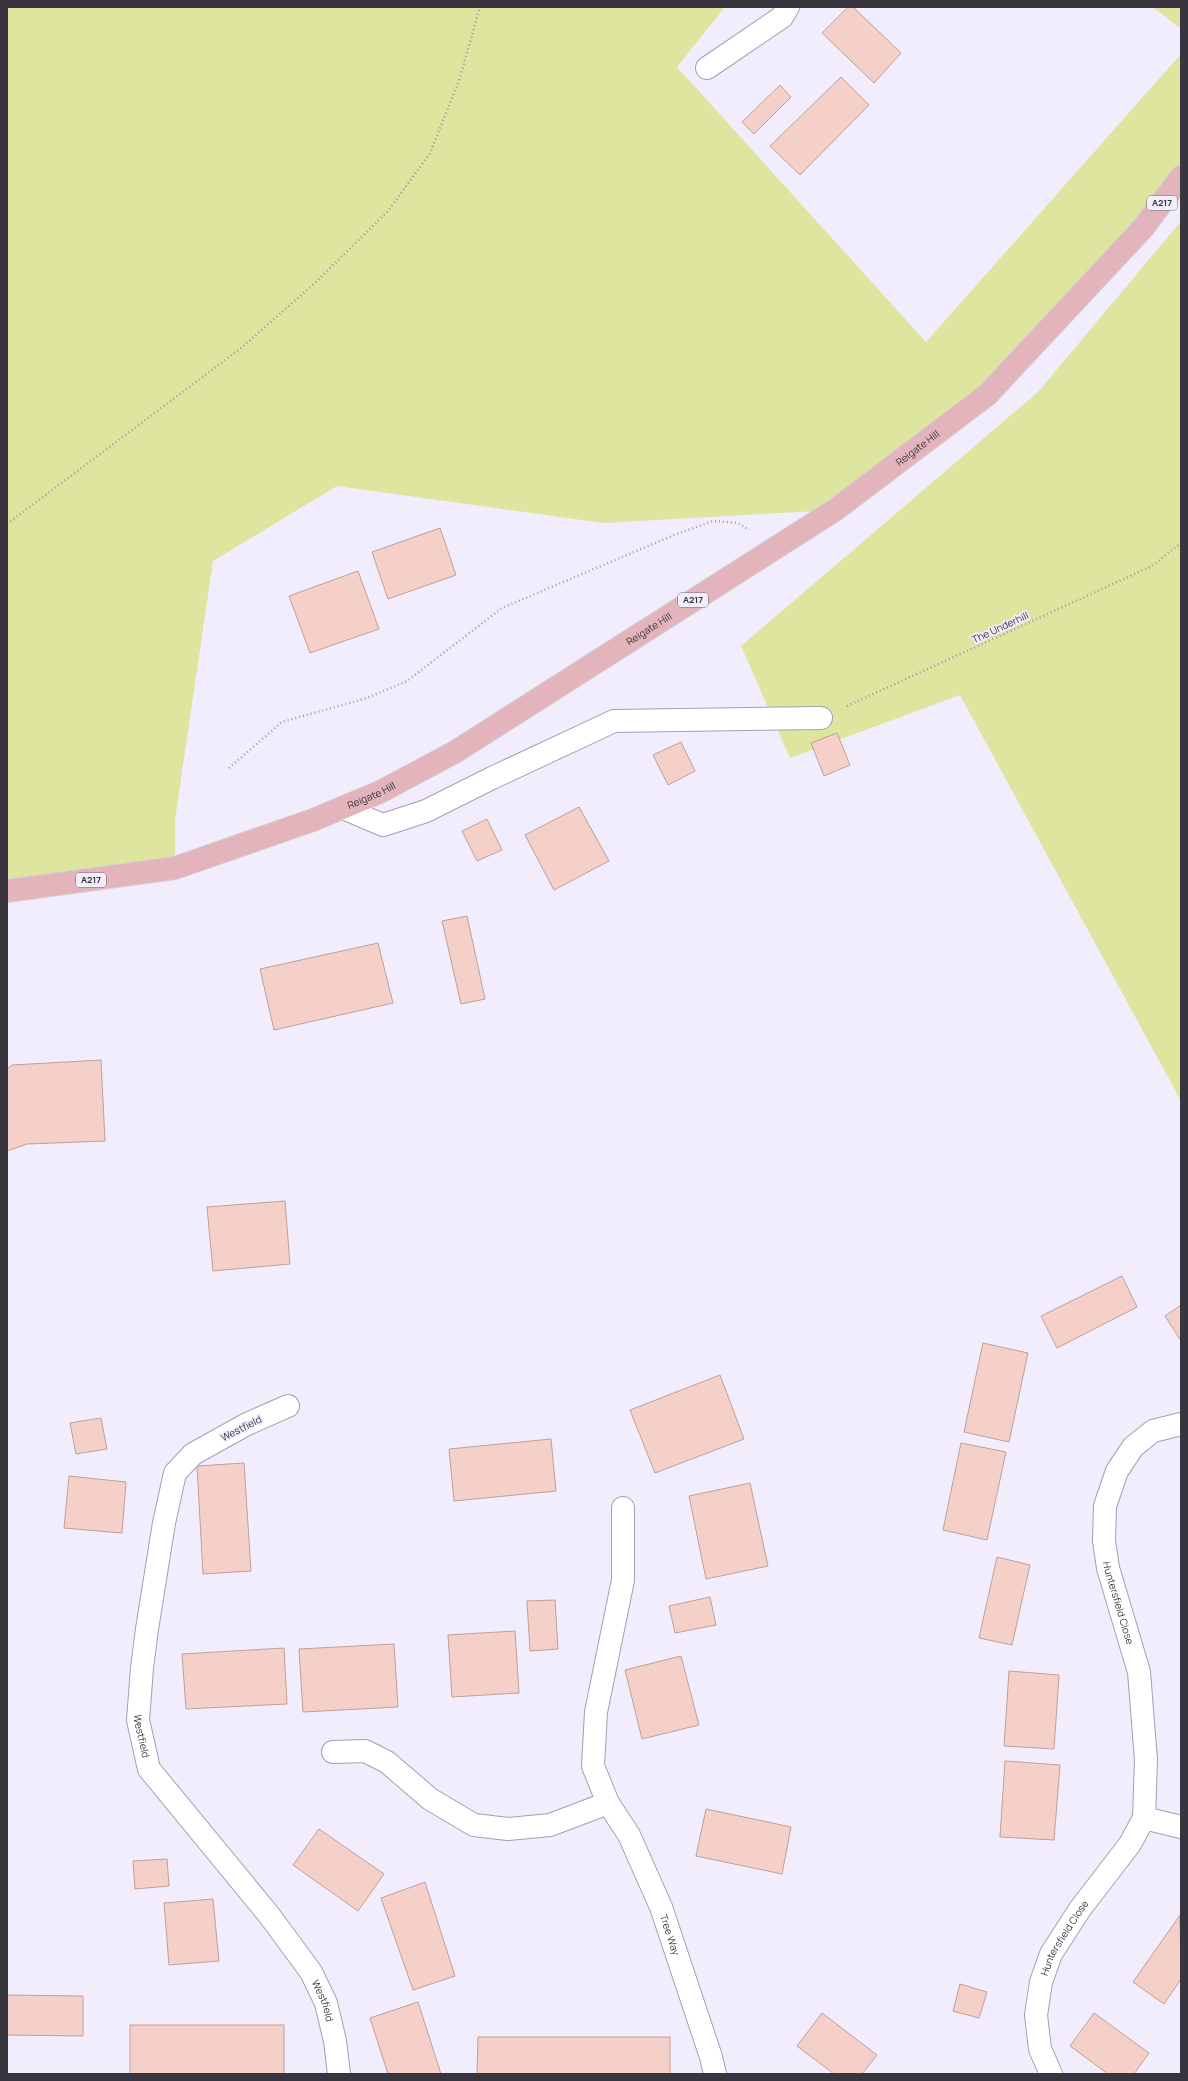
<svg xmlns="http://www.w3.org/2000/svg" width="1188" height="2081" font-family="Manrope,sans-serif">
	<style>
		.green { fill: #dde59f }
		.building { fill: #f5d0c9; stroke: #bda09a }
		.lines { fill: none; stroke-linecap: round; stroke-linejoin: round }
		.minor-casing { stroke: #a69eb6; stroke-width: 24 }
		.major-casing { stroke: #d3d3d5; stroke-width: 24 }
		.path { stroke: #9f9aa8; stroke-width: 2.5; stroke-dasharray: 1 3; stroke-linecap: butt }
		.minor { stroke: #fff; stroke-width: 22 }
		.major { stroke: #e3b4bc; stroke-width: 22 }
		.labels { text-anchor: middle; stroke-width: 3.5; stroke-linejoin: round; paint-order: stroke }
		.shield { fill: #f2edfd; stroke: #706c78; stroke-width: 1 }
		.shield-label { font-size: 9px; font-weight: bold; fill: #39353f }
		.street-label { font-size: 10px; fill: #39353f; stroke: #f2edfd }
	</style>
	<rect width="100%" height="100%" fill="#f2edfd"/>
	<g class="green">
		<polygon points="7,7 725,7 677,67 926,342 1181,54 1181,177 987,395 835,510 603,523 337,486 213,561 175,820 175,868 7,881"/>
		<polygon points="1153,7 1181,7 1181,29"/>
		<polygon points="1181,221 1181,1101 960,695 790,758 741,646 1039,391"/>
	</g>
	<g class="building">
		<polygon points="848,7 853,7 901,53 874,83 822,33"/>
		<polygon points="841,77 869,105 800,175 770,146"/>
		<polygon points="780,85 791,97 754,134 742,122"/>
		<polygon points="440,528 456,575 388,599 372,552"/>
		<polygon points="358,571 379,629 310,653 289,596"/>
		<polygon points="837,733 850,765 824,776 811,743"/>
		<polygon points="681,742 695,771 668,785 653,755"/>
		<polygon points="579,807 609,861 554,890 525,835"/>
		<polygon points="487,819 502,850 477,861 462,831"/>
		<polygon points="467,916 485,999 461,1004 442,921"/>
		<polygon points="378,943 393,1003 274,1030 260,969"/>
		<polygon points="101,1060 105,1141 27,1144 7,1151 7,1069 12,1065"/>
		<polygon points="285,1201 290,1264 213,1271 207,1207"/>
		<polygon points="1122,1276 1137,1307 1057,1348 1041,1316"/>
		<polygon points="1181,1305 1181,1341 1165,1316"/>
		<polygon points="983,1343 1028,1353 1009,1442 964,1432"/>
		<polygon points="720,1375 744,1439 655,1473 630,1410"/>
		<polygon points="101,1418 107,1449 76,1454 70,1423"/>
		<polygon points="551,1439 556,1491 454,1501 449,1449"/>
		<polygon points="961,1443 1006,1452 987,1540 943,1530"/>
		<polygon points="244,1463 251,1571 203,1574 197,1466"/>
		<polygon points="69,1476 126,1482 122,1533 64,1528"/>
		<polygon points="750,1483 768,1566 706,1579 689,1496"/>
		<polygon points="997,1557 1030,1565 1012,1645 979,1638"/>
		<polygon points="710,1597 716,1625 675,1633 669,1606"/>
		<polygon points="555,1600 558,1649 530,1651 527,1601"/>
		<polygon points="515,1631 519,1693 452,1697 448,1635"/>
		<polygon points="394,1644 398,1707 303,1712 299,1649"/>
		<polygon points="284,1648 287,1704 186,1709 182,1654"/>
		<polygon points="681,1656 699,1725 642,1739 625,1670"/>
		<polygon points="1009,1671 1059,1675 1054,1749 1004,1746"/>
		<polygon points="1005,1761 1060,1765 1054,1840 1000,1837"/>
		<polygon points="706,1809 791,1827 782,1874 696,1856"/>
		<polygon points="319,1829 384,1874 358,1911 293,1865"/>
		<polygon points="167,1859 169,1886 135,1889 133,1861"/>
		<polygon points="425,1882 455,1976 413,1990 381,1898"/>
		<polygon points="213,1899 219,1961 169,1965 164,1903"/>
		<polygon points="1180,1915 1181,1979 1164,2004 1133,1982"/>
		<polygon points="960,1984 987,1992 979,2018 953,2011"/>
		<polygon points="7,1995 83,1996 83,2036 7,2035"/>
		<polygon points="418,2002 441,2074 388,2074 370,2018"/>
		<polygon points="822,2013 877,2055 862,2074 834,2074 797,2046"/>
		<polygon points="1094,2013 1149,2053 1134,2074 1108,2074 1070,2046"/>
		<rect x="130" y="2025" width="154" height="49"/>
		<polygon points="478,2037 670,2037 670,2074 477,2074"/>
	</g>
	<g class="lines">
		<defs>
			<g id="minor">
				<polyline points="707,68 782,17 788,7"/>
				<polyline points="343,808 383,825 426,811 492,778 614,721 821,718"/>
				<path id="s1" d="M288,1406L247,1424L193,1454L175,1473L164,1523L147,1629L142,1668L138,1720L149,1769L269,1915L311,1972L326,2003L335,2041L339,2074"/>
				<path id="s2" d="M1181,1424L1153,1431L1133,1447L1117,1471L1105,1506L1104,1541L1108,1568L1139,1672L1146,1760L1144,1818L1181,1827"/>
				<path id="s3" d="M623,1508V1580L596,1712L593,1766L608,1803L629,1835L661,1907L711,2057L715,2074"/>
				<polyline points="333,1752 365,1751 387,1762 430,1799 474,1825 508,1829 550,1825 608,1803"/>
				<path id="s4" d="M1051,2074L1040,2049L1036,2015L1041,1982L1051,1954L1080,1909L1130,1844L1144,1818"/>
			</g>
			<g id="major">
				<path id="s5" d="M7,891L175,868L313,820L380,792L455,752L835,510L987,395L1143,228L1181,177"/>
			</g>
		</defs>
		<use href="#minor" class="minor-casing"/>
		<use href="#major" class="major-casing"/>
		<g class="path">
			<polyline points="7,524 241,348 316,282 389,210 430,153 459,81 480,7"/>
			<polyline points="847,706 1152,566 1181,543"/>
			<polyline points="229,768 282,722 367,698 407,681 502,608 674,535 713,521 738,523 749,530"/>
		</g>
		<use href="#minor" class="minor"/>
		<use href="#major" class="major"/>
	</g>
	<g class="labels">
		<g class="shield">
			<rect x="1147" y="196" width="30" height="14" rx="3"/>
			<rect x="678" y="593" width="30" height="14" rx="3"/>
			<rect x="76" y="873" width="30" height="14" rx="3"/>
		</g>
		<g class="shield-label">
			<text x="1162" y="206">A217</text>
			<text x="693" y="603">A217</text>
			<text x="91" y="883">A217</text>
		</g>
		<g class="street-label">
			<text dy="4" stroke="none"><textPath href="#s5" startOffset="1027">Reigate Hill</textPath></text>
			<text transform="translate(1000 627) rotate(-25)" y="4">The Underhill</text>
			<text dy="4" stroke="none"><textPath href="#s5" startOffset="703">Reigate Hill</textPath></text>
			<text dy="4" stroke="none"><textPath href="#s5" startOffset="379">Reigate Hill</textPath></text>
			<text transform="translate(241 1428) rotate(-27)" y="4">Westfield</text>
			<text dy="4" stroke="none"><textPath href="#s2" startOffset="219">Huntersfield Close</textPath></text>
			<text dy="4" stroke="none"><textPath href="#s1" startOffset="399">Westfield</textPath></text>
			<text dy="4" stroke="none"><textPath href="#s3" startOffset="447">Tree Way</textPath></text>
			<text dy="4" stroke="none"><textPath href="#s4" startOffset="145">Huntersfield Close</textPath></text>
			<text dy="4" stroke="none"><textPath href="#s1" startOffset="724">Westfield</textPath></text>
		</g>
	</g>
	<rect width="1188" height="2081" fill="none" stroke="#39353f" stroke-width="16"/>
</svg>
